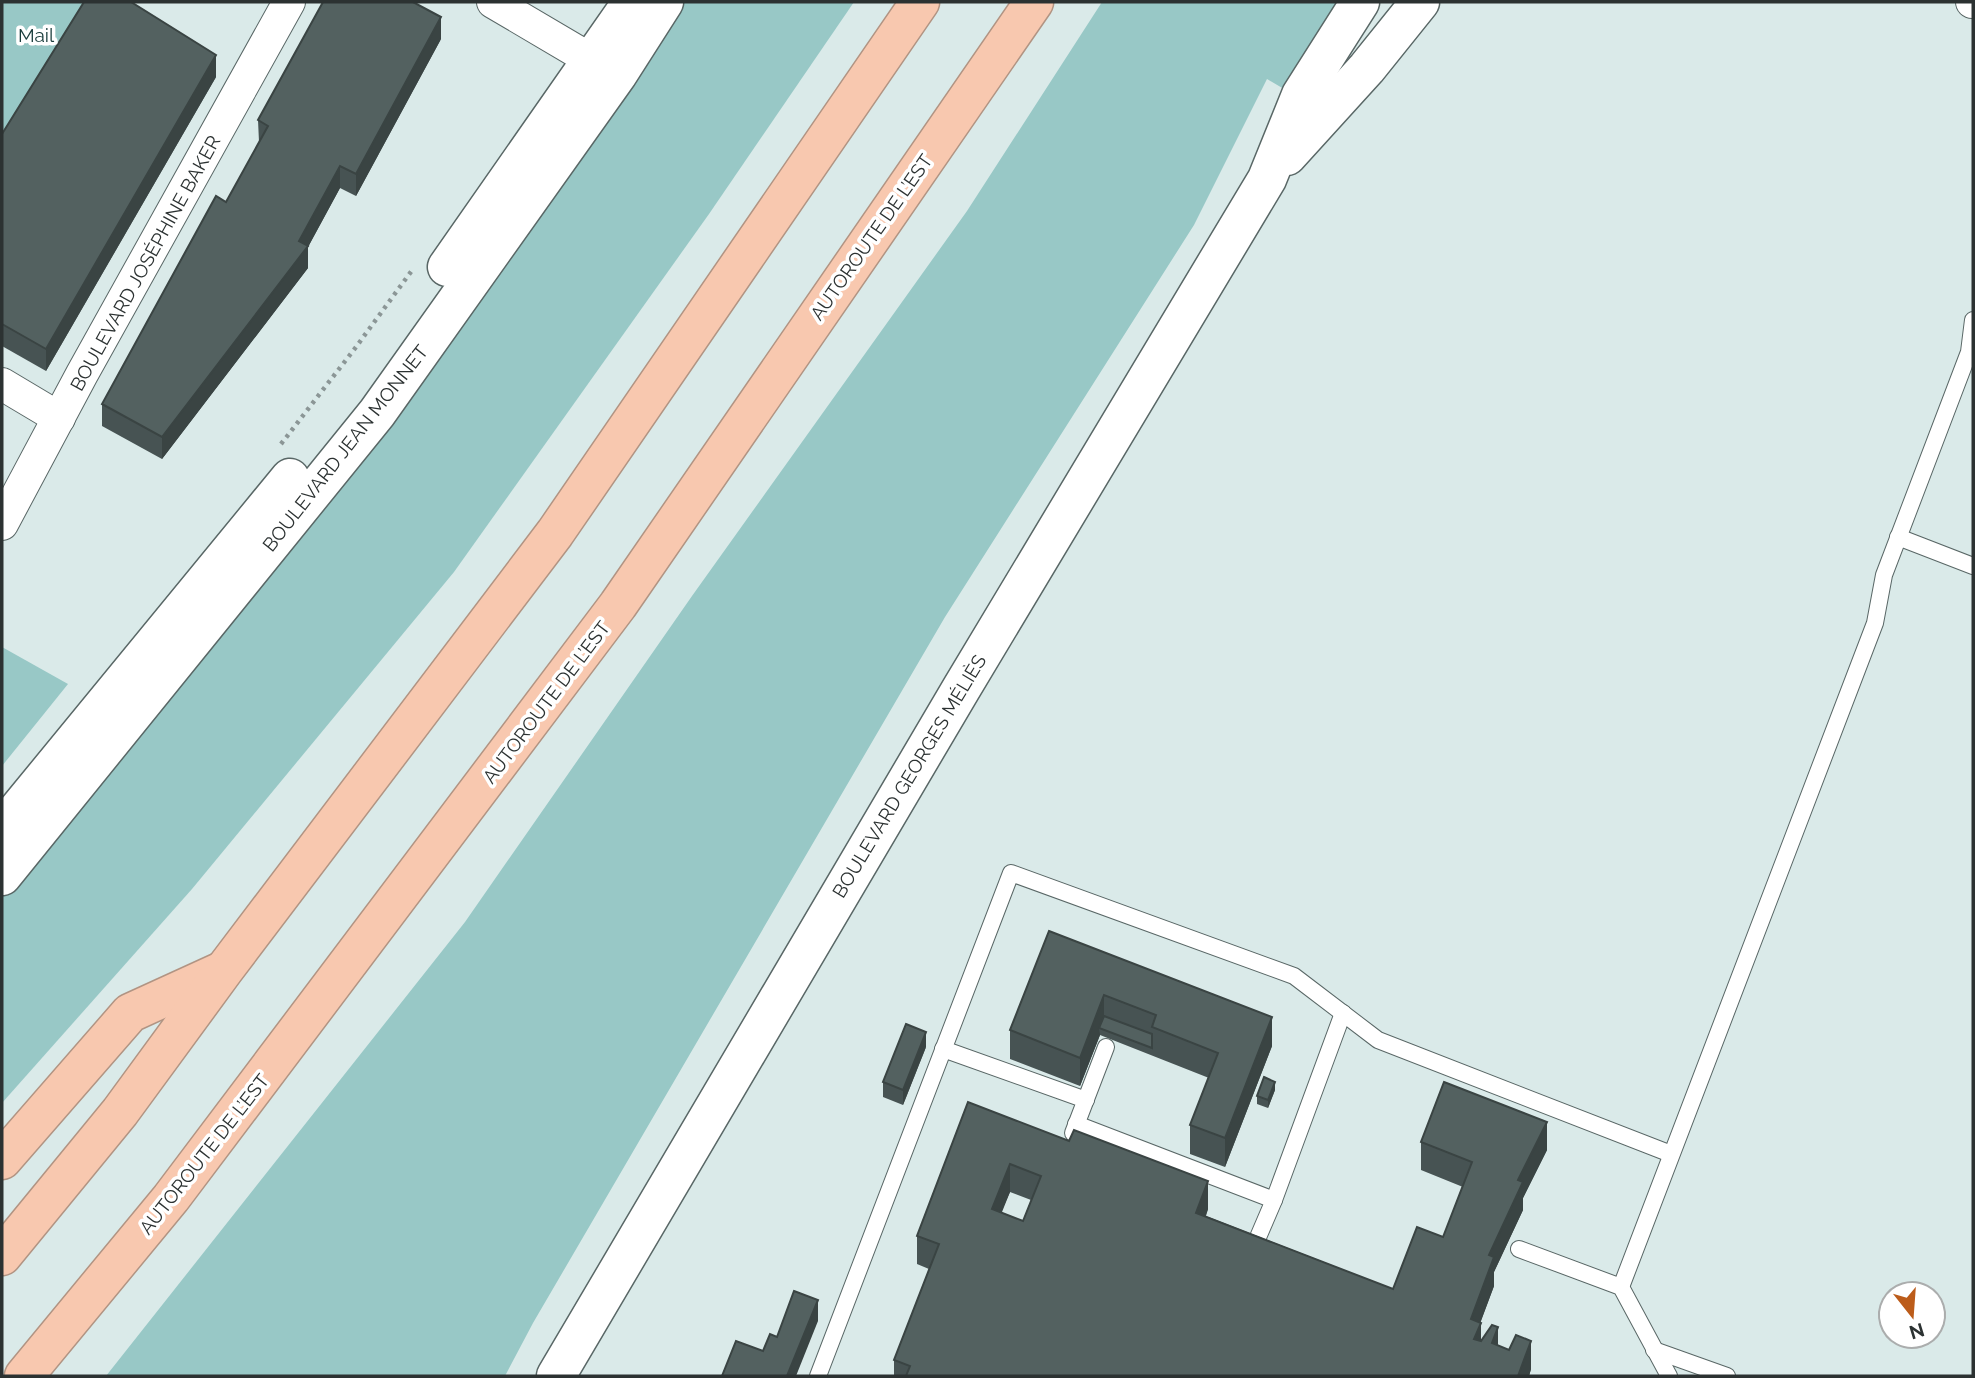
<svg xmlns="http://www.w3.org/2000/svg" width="1975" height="1378" font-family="Raleway,sans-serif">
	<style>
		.green { fill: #98c8c6 }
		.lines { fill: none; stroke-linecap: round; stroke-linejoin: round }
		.lane-casing { stroke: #596766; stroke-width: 18 }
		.street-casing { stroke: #596766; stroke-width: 34 }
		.secondary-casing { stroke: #596766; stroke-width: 41 }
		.highway-casing { stroke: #b19483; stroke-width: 41 }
		.path { stroke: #8b9696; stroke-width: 4.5; stroke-dasharray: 3.5 5; stroke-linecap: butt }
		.lane { stroke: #fff; stroke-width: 16 }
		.street { stroke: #fff; stroke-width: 32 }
		.secondary { stroke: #fff; stroke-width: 38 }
		.highway { stroke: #f8c8af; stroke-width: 38 }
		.wall { fill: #475353; fill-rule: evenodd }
		.shaded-wall { fill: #3a4443 }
		.building { fill: #536160; stroke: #3a4443; stroke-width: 2; fill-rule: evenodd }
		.labels { text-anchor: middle; stroke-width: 7; stroke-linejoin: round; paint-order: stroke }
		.park-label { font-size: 19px; fill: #183c3b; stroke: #fff }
		.street-label { font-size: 19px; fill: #2c3232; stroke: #fff }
	</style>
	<rect width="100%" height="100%" fill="#daeae9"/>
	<g class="green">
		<polygon points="2,2 98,2 2,155"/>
		<polygon points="678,2 854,2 709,214 454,572 192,889 2,1103 2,892"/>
		<polygon points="1102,2 1337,2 1284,89 1267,79 1194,225 945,617 533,1323 505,1376 106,1376 465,922 692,596 967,211"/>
		<polygon points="2,647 68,684 2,766"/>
	</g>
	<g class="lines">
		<defs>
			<g id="lane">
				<polyline points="1898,537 1973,566"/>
				<polyline points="943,1049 1086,1100"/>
				<polyline points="1076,1124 1274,1200"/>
				<polyline points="1073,1133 1106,1047"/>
				<polyline points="1253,1249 1274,1200 1343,1013"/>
				<polyline points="1519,1249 1621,1287 1669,1376"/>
				<polyline points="1621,1287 1875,623 1884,575 1969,352 1973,320"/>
				<polyline points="1654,1350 1727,1376"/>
				<polyline points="818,1376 1011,873 1294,976 1378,1040 1671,1154"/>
			</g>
			<g id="street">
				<polyline points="493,2 593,61"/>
				<polyline points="1972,2 1973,2"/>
				<polyline points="2,384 59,418"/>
				<polyline points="2,524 82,374 289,2"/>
			</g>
			<g id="secondary">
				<polyline points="1287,156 1367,68 1420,2"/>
				<polyline points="447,267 632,2"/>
				<polyline points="2,829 290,478"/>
				<polyline points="2,876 377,413 618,74 664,2"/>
				<polyline points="556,1376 961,689 1267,179 1301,95 1360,2"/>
			</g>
			<g id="highway">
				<polyline points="2,1160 130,1013 222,971"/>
				<polyline points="2,1256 120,1112 224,970 555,533 920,2"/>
				<polyline points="24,1376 171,1198 618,605 1034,2"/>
			</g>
		</defs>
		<use href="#lane" class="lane-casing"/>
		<use href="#street" class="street-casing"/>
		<use href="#secondary" class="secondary-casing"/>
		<use href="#highway" class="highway-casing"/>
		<polyline class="path" points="281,444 356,347 413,269"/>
		<use href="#lane" class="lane"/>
		<use href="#street" class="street"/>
		<use href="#secondary" class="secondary"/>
		<use href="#highway" class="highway"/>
	</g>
	<g class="wall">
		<polygon points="441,39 356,196 340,188 308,247 308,268 162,459 102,426 102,404 226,202 259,142 258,120"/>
		<polygon points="216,77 46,371 2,346 2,134"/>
		<polygon points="1049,931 1272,1046 1225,1167 1190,1154 1190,1125 1209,1078 1100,1035 1080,1086 1010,1059 1010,1030"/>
		<polygon points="926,1047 903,1105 883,1097 883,1082"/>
		<polygon points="1275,1090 1268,1108 1257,1104 1257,1096"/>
		<path d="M968,1102L1208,1209L1206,1216L1393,1289L1443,1237L1463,1187L1421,1170V1142L1547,1150L1523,1198V1210L1494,1272V1286L1480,1323L1481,1341L1498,1345L1531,1369L1529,1376H894V1360L929,1269L917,1264V1236ZM1010,1192L1031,1200L1023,1221L1001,1212Z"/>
	</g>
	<g class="shaded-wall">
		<polygon points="441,17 441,39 356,196 356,174"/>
		<polygon points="216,55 216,77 46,371 46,349"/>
		<polygon points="340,166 340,188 308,247 308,268 162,459 162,437 299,241"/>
		<polygon points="1104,995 1104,1024 1099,1028 1100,1035 1080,1086 1080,1058"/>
		<polygon points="1272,1017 1272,1046 1225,1167 1225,1138"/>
		<polygon points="926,1032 926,1047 903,1105 903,1090"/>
		<polygon points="1275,1082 1275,1090 1268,1108 1268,1100"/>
		<polygon points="1547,1122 1547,1150 1523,1198 1523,1210 1494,1272 1494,1286 1471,1348 1471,1319 1489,1255 1518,1180"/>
		<polygon points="1010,1164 1010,1192 992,1237 992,1209"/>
		<polygon points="1208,1181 1208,1209 1196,1241 1196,1213"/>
		<polygon points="818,1300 818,1321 796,1376 787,1376"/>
		<polygon points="1481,1323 1481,1351 1474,1339"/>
		<polygon points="1498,1327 1498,1356 1492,1343"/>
		<polygon points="1531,1341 1531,1369 1529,1376 1518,1376"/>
	</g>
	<g class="building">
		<polygon points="84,2 131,2 216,55 46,349 2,324 2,134"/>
		<polygon points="323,2 413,2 441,17 356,174 340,166 299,241 308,246 162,437 102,404 216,196 226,202 268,126 258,120"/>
		<polygon points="1049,931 1272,1017 1225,1138 1190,1125 1218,1053 1152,1027 1156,1015 1104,995 1080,1058 1010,1030"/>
		<polygon points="1104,1016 1152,1034 1152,1048 1099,1028"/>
		<polygon points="906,1024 926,1032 903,1090 883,1082"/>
		<polygon points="1264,1077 1275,1082 1268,1100 1257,1096"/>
		<path d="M1444,1082L1547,1122L1518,1180L1523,1182L1489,1255L1494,1257L1471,1319L1481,1323L1474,1339L1481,1341L1492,1325L1498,1327L1492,1343L1509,1350L1516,1335L1531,1341L1518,1376H906L910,1366L894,1360L939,1244L917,1236L968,1102L1069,1141L1074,1130L1208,1181L1196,1213L1393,1289L1417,1227L1443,1237L1472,1162L1421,1142ZM1010,1164L1041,1176L1023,1221L992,1209Z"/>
		<polygon points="794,1291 818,1300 787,1376 722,1376 736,1341 763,1351 770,1334 777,1337"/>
	</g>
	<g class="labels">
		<g class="park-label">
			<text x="36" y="42">Mail</text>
		</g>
		<g class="street-label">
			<text transform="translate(871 237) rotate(-55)" y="7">AUTOROUTE DE L’EST</text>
			<text transform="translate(145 263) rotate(-61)" y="7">BOULEVARD JOSÉPHINE BAKER</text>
			<text transform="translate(345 448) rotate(-52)" y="7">BOULEVARD JEAN MONNET</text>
			<text transform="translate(546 702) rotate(-53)" y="7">AUTOROUTE DE L’EST</text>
			<text transform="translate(909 776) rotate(-59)" y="7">BOULEVARD GEORGES MÉLIÈS</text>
			<text transform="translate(204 1154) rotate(-52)" y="7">AUTOROUTE DE L’EST</text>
		</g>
	</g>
	<rect width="1975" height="1378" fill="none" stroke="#2c3232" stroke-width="7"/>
	<g transform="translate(1912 1315) rotate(163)"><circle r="33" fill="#ffffff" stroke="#abadad" stroke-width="2"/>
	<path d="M0-5L12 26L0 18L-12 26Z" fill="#bc5c1a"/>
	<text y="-10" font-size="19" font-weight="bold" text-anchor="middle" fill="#2c3232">N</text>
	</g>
</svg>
